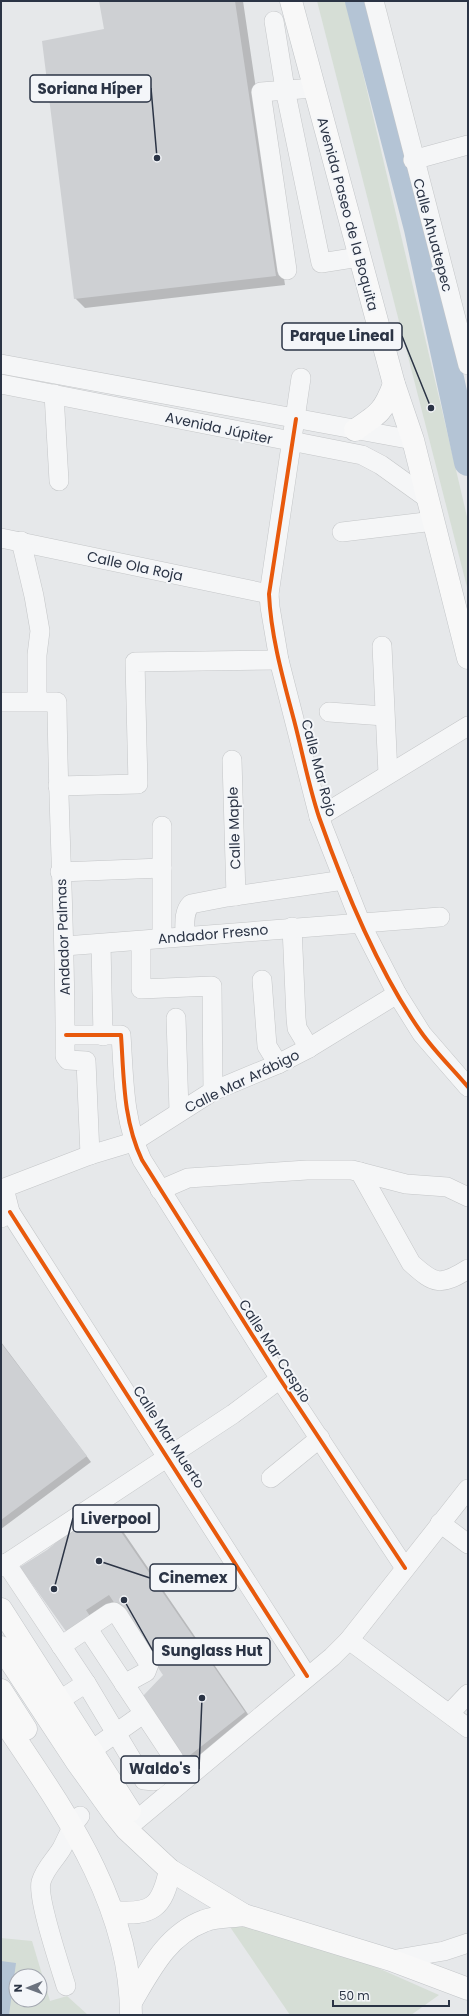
<svg xmlns="http://www.w3.org/2000/svg" width="469" height="2016" font-family="Poppins,sans-serif">
	<style>
		.green { fill: #d6ded6; fill-rule: evenodd }
		.water { fill: #b4c4d5 }
		.shadow { fill: #0003 }
		.lines { fill: none; stroke-linecap: round; stroke-linejoin: round }
		.river { stroke: #b4c4d5; stroke-width: 28 }
		.building { fill: #ced0d3 }
		.minor-casing { stroke: #c4c6c8; stroke-width: 20 }
		.major-casing { stroke: #c2c5c8; stroke-width: 23 }
		.minor { stroke: #f5f6f7; stroke-width: 19 }
		.major { stroke: #f8f8f8; stroke-width: 22 }
		.cycleway-casing { stroke: #f4f6f9; stroke-width: 6 }
		.cycleway { stroke: #e8590c; stroke-width: 4 }
		.labels { text-anchor: middle; stroke-width: 4; stroke-linejoin: round; paint-order: stroke }
		.street-label { font-size: 14px; fill: #2b3445; stroke: #f4f6f9 }
		.leader { fill: none; stroke: #2b3445; stroke-width: 1.5 }
		.callout-dot { fill: #2b3445; stroke: #f4f6f9; stroke-width: 1.5 }
		.callout { fill: #f4f6f9; stroke: #2b3445; stroke-width: 1.5 }
		.callout-label { font-size: 15px; text-anchor: middle; font-weight: bold; fill: #2b3445 }
	</style>
	<rect width="100%" height="100%" fill="#e6e8ea"/>
	<g class="green">
		<polygon points="317,1 346,1 468,521 468,591"/>
		<polygon points="228,1924 258,1927 369,1964 439,1995 411,2015 290,2015"/>
		<path d="M1,1938L32,1941L50,2001L67,1996L88,2015H1ZM16,1976H40V2000H16Z"/>
	</g>
	<polygon class="water" points="1,1961 16,1963 9,2015 1,2015"/>
	<g class="shadow">
		<polygon points="100,1 243,1 285,285 85,308 75,298 105,30"/>
		<polygon points="1,1342 91,1462 1,1529"/>
		<polygon points="108,1514 118,1524 254,1723 195,1769 185,1759 144,1696 164,1675 118,1606 97,1619 91,1614 99,1627 76,1641 93,1523"/>
	</g>
	<g class="lines">
		<polyline class="river" points="359,1 418,229 468,462"/>
	</g>
	<g class="building">
		<polygon points="99,1 235,1 276,276 74,299 42,41 104,29"/>
		<polygon points="1,1343 87,1456 1,1520"/>
		<polygon points="108,1513 245,1712 184,1760 143,1696 163,1675 109,1595 86,1610 92,1619 68,1634 20,1567 47,1550 86,1518 93,1521"/>
	</g>
	<g class="lines">
		<defs>
			<g id="minor">
				<polyline points="374,1 468,365"/>
				<polyline points="274,21 285,89 321,263 359,257"/>
				<polyline points="413,160 468,145"/>
				<polyline points="287,270 261,92 314,88"/>
				<polyline points="1,364 413,440"/>
				<polyline points="301,378 269,594 270,607 279,660 319,817 361,924 397,994 422,1034 468,1087"/>
				<polyline points="1,384 362,455 381,465 427,498"/>
				<polyline points="54,394 59,481"/>
				<polyline points="342,532 434,521"/>
				<polyline points="1,538 269,594"/>
				<polyline points="21,541 34,596 40,631 37,655 37,701"/>
				<polyline points="382,646 388,774"/>
				<path d="M1,702H57C58,820 66,938 65,1056L68,1060L86,1061L90,1155"/>
				<polyline points="329,712 384,716"/>
				<polyline points="232,760 236,896"/>
				<polyline points="58,786 138,784 135,662 279,660"/>
				<polyline points="319,817 468,726"/>
				<polyline points="162,826 162,937"/>
				<polyline points="60,872 162,868"/>
				<polyline points="292,927 296,1018 297,1028 309,1048"/>
				<path d="M185,936C185,925 183,912 191,904L227,897L344,880"/>
				<polyline points="141,941 141,989 212,986 213,1091"/>
				<polyline points="101,944 103,1036"/>
				<polyline points="65,946 440,917"/>
				<polyline points="262,980 267,1046 278,1064"/>
				<polyline points="176,1018 179,1111"/>
				<path d="M66,1035H121C124,1078 123,1120 142,1160L280,1379L405,1568"/>
				<path d="M360,1172L411,1263C435,1285 441,1286 468,1269"/>
				<polyline points="160,1190 188,1178 307,1170 352,1170 406,1184 447,1187 468,1197"/>
				<polyline points="10,1212 307,1676"/>
				<polyline points="1,1218 10,1212 4,1188 90,1155 133,1142 213,1091 278,1064 309,1048 397,994"/>
				<polyline points="271,1478 320,1438"/>
				<polyline points="440,1523 468,1544"/>
				<polyline points="6,1563 86,1683 144,1780 154,1781 173,1764 174,1759 88,1629"/>
				<polyline points="1,1567 233,1414 280,1379"/>
				<polyline points="349,1640 468,1728"/>
				<polyline points="61,1646 110,1613 114,1612 118,1615 149,1664 146,1672 124,1684"/>
				<polyline points="60,1700 86,1683"/>
				<polyline points="450,1713 468,1694"/>
				<polyline points="79,1759 143,1714"/>
				<polyline points="126,1829 332,1657 349,1640 468,1489"/>
				<polyline points="391,1960 444,1951 468,1943"/>
				<path d="M66,1986C60,1966 37,1898 41,1882C45,1868 55,1860 62,1848C68,1837 71,1826 80,1816"/>
			</g>
			<g id="major">
				<polyline points="291,1 394,384 413,440 468,658"/>
				<path d="M355,430C379,414 384,411 394,384"/>
				<polyline points="1,1609 130,1811"/>
				<polyline points="1,1647 76,1761 114,1814 126,1829 170,1870 244,1915 391,1960 468,1989"/>
				<polyline points="1,1690 26,1729"/>
				<path d="M1,1717C61,1807 131,1901 131,2015"/>
				<path d="M114,1912C152,1915 162,1908 170,1870"/>
				<path d="M131,2002C150,1970 167,1935 204,1921C216,1916 232,1917 244,1915"/>
			</g>
		</defs>
		<use href="#minor" class="minor-casing"/>
		<use href="#major" class="major-casing"/>
		<use href="#minor" class="minor"/>
		<use href="#major" class="major"/>
		<defs>
			<g id="cycleway">
				<path d="M296,419L269,594C271,638 284,682 295,724C303,755 309,787 319,817C344,888 378,971 421,1032C435,1052 453,1069 468,1087"/>
				<path d="M66,1035H121C124,1078 123,1120 142,1160L280,1379L405,1568"/>
				<polyline points="10,1212 307,1676"/>
			</g>
		</defs>
		<use href="#cycleway" class="cycleway-casing"/>
		<use href="#cycleway" class="cycleway"/>
	</g>
	<g class="labels">
		<g class="street-label">
			<text transform="translate(348 214) rotate(75)" y="5">Avenida Paseo de la Boquita</text>
			<text transform="translate(433 235) rotate(75)" y="5">Calle Ahuatepec</text>
			<text transform="translate(219 428) rotate(12)" y="5">Avenida Júpiter</text>
			<text transform="translate(135 566) rotate(12)" y="5">Calle Ola Roja</text>
			<text transform="translate(319 768) rotate(75)" y="5">Calle Mar Rojo</text>
			<text transform="translate(234 828) rotate(-92)" y="5">Calle Maple</text>
			<text transform="translate(213 934) rotate(-5)" y="5">Andador Fresno</text>
			<text transform="translate(63 937) rotate(-92)" y="5">Andador Palmas</text>
			<text transform="translate(242 1081) rotate(-26)" y="5">Calle Mar Arábigo</text>
			<text transform="translate(275 1351) rotate(57)" y="5">Calle Mar Caspio</text>
			<text transform="translate(169 1437) rotate(57)" y="5">Calle Mar Muerto</text>
		</g>
	</g>
	<path class="leader" d="M157 158L151 88M431 408L402 336M54 1589L73 1518M99 1561L150 1578M124 1600L153 1651M202 1698L199 1769"/>
	<g class="callout-dot">
		<circle cx="157" cy="158" r="4"/>
		<circle cx="431" cy="408" r="4"/>
		<circle cx="54" cy="1589" r="4"/>
		<circle cx="99" cy="1561" r="4"/>
		<circle cx="124" cy="1600" r="4"/>
		<circle cx="202" cy="1698" r="4"/>
	</g>
	<g class="callout">
		<rect x="30" y="75" width="121" height="27" rx="4"/>
		<rect x="282" y="323" width="120" height="27" rx="4"/>
		<rect x="73" y="1505" width="86" height="27" rx="4"/>
		<rect x="150" y="1564" width="86" height="27" rx="4"/>
		<rect x="153" y="1638" width="117" height="27" rx="4"/>
		<rect x="121" y="1756" width="78" height="27" rx="4"/>
	</g>
	<g class="callout-label">
		<text x="90" y="94">Soriana Híper</text>
		<text x="342" y="341">Parque Lineal</text>
		<text x="116" y="1524">Liverpool</text>
		<text x="193" y="1583">Cinemex</text>
		<text x="212" y="1656">Sunglass Hut</text>
		<text x="160" y="1774">Waldo's</text>
	</g>
	<rect width="469" height="2016" fill="none" stroke="#2b3445" stroke-width="4"/>
	<g transform="translate(28 1988) rotate(269)"><circle r="19" fill="#f4f6f9" stroke="#a4a8b1"/>
	<path d="M0-3L7 15L0 10L-7 15Z" fill="#6c737f"/>
	<text y="-6" font-size="11" font-weight="bold" text-anchor="middle" fill="#2b3445">N</text>
	</g>
	<path d="M333 2000v6h116v-6" fill="none" stroke="#2b3445" stroke-width="2"/>
	<text x="339" y="2000" font-size="12" fill="#2b3445" stroke="#f4f6f9" stroke-width="3" paint-order="stroke">50 m</text>
</svg>
